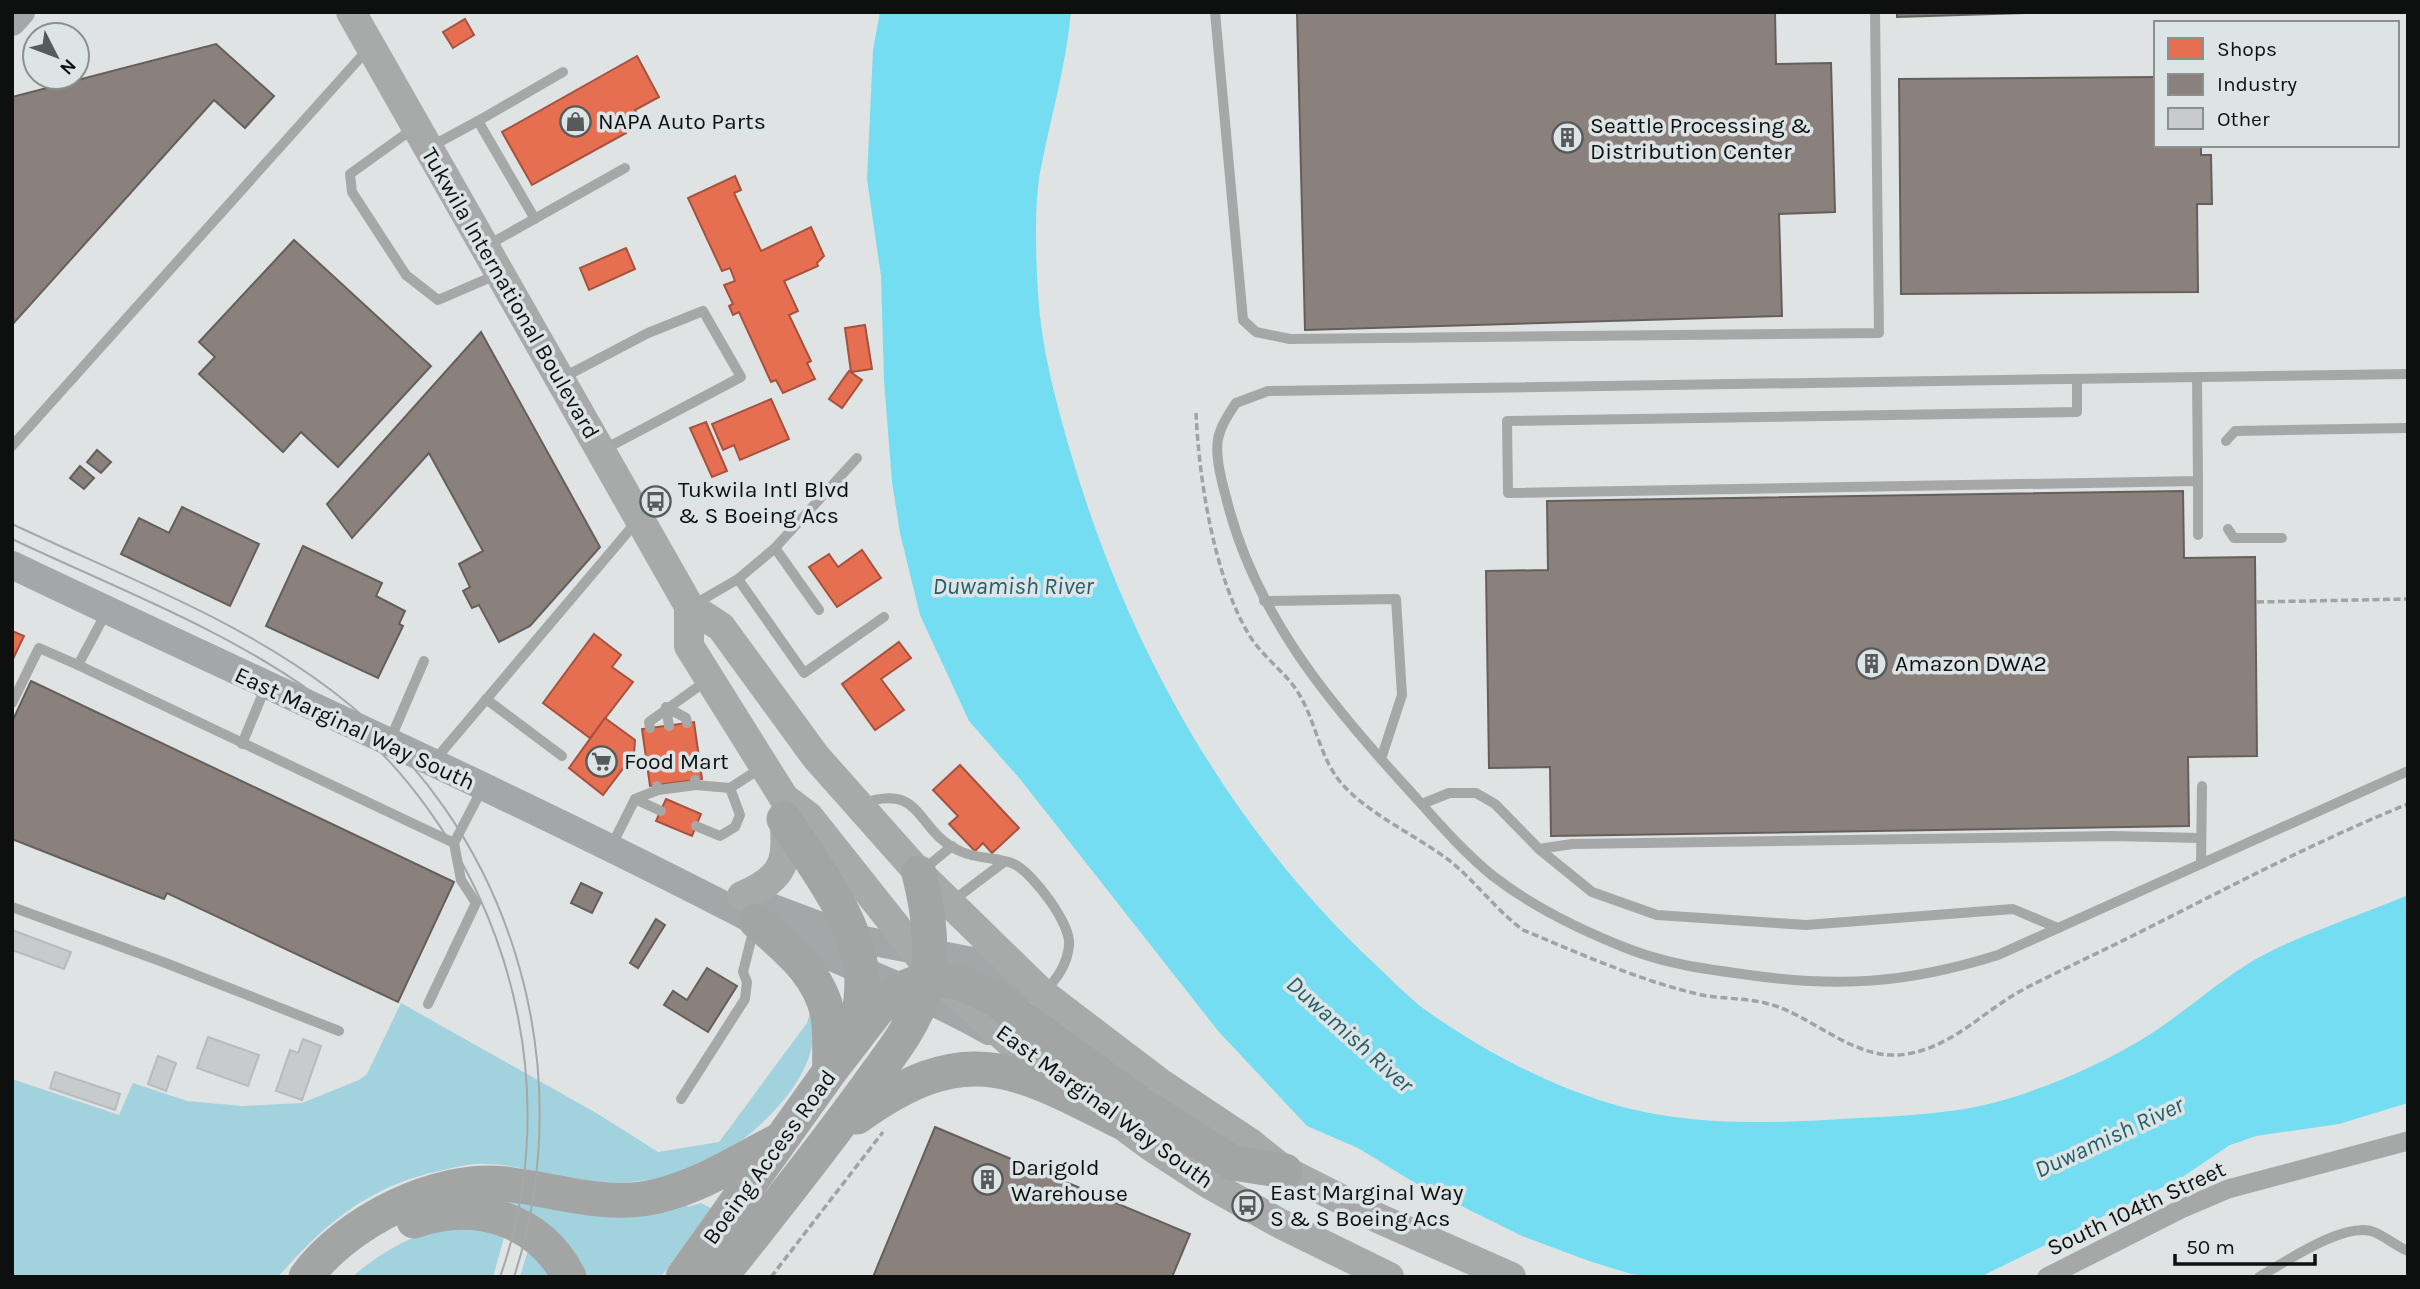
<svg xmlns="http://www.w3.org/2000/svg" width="2420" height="1289" font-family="Karla,sans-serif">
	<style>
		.green { fill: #a1d2dd }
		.water { fill: #74ddf1 }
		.shops { fill: #e76f51; stroke: #a6523e; stroke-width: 2 }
		.industry { fill: #8a817c; stroke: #655f5c; stroke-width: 2 }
		.building { fill: #c8cbcc; stroke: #b8bbbb; stroke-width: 2 }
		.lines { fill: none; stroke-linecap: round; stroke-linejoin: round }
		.path { stroke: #a1a3a3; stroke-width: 3.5; stroke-dasharray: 7 3.5; stroke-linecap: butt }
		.lane { stroke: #a6a8a8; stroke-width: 10 }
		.street { stroke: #a6a8a8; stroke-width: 19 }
		.secondary { stroke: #a4a7a7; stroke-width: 28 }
		.primary { stroke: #a8aaaa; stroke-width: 30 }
		.highway { stroke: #a3a5a5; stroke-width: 35 }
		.tram { stroke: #a5a8a8; stroke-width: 2 }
		.labels { text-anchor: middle; stroke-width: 7; stroke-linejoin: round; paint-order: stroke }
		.poi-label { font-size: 23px; fill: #0e1010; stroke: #dde4e5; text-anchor: start }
		.street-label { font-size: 23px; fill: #0e1010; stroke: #dde4e5 }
		.water-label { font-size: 24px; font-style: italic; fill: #235e6a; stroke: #dde4e5 }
	</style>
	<rect width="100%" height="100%" fill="#dfe3e3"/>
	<g class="green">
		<path d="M401,1003L598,1114L658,1152L719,1142L807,1023L810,1013C821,1038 805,1072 790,1092C737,1161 662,1192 575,1180C546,1176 515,1164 486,1164C473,1163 457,1167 444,1170C371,1184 325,1223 278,1277H12V1079L119,1115L133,1083L187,1101L242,1106L302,1103L359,1080L367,1074Z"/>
		<path d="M491,1200H684L688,1207L701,1203L711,1208L661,1277H588C568,1235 535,1210 491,1200Z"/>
		<path d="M442,1226L505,1234L493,1277H352C379,1253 408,1238 442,1226Z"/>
		<polygon points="529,1247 557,1277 520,1277"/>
	</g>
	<path class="water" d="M880,12H1071C1066,67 1050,119 1040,173C1034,208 1036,258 1038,293C1041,348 1056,402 1071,454C1127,645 1229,829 1376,965C1391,979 1407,996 1424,1009C1473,1044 1531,1076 1588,1096C1675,1128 1767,1124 1858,1118C1902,1116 1946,1114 1989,1104C2043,1090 2101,1065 2149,1035C2186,1011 2219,981 2256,959C2299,935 2361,915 2408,895V1103L2339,1124L2256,1136L2230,1145L2181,1178L1980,1277H1658L1631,1274L1589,1261L1522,1236L1415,1183L1358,1148L1307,1126L1219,1032L1020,779L969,721L920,615L900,533L892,482L884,381L881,276L867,179L873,50Z"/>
	<g class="shops">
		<polygon points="465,19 474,35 453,48 443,32"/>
		<polygon points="637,56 659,97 635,110 638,117 622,126 626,133 532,185 502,132"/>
		<polygon points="735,176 741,190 734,193 761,251 811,227 824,256 817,263 818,266 784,281 798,311 789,315 811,361 807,363 815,379 783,393 776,380 771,382 739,312 733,315 729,306 733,304 724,285 735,281 730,268 722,271 688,198"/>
		<polygon points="626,248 635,269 589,290 580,268"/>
		<polygon points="865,325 872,369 851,372 845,328"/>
		<polygon points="849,371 862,380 842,408 829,399"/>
		<polygon points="771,399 789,439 740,460 734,445 723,450 712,424"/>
		<polygon points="706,422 727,471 712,477 690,428"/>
		<polygon points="862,550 881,578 837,607 809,567 829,554 838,567"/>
		<polygon points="12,631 24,636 12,661"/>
		<polygon points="594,634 621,655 612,667 633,682 590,738 543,703"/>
		<polygon points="899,642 911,658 881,679 904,710 875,730 842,684"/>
		<polygon points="605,718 635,740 634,754 603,795 569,768"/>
		<polygon points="694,722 702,779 650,786 642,729"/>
		<polygon points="960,765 1019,828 992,853 983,843 975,851 949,824 958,816 933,790"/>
		<polygon points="666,799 701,814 692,836 656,821"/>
	</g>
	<g class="industry">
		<polygon points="1297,12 1775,12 1776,64 1831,63 1835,212 1779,214 1782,316 1305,330"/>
		<polygon points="1897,12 2058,12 1897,17"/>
		<polygon points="216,44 274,96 245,128 214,100 12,325 12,97"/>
		<polygon points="2156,77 2156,145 2201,145 2201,155 2211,155 2212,204 2197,204 2198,292 1901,294 1899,79"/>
		<polygon points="294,240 431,366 338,467 301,432 283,452 199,374 215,357 199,342"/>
		<polygon points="481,332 600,547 530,626 499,642 479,605 472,608 463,591 470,587 459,564 483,551 429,453 352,538 327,504"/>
		<polygon points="97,450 111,462 101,473 87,462"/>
		<polygon points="80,466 94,478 84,489 70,478"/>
		<polygon points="2183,491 2184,558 2255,557 2257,756 2188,757 2189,826 1551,836 1550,767 1489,768 1486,571 1548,570 1547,501"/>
		<polygon points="182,507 259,544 230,606 121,554 139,518 169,533"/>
		<polygon points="303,546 382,583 376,596 405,611 399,624 403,626 378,678 266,626"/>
		<polygon points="31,681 454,882 398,1002 167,893 164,899 12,839 12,722"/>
		<polygon points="581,883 602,893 592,913 571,903"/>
		<polygon points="656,919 665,925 638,968 630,963"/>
		<polygon points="707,968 737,986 708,1032 664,1005 673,991 687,1000"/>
		<polygon points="935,1127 1190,1234 1172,1277 873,1277"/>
	</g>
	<g class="building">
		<polygon points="12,930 71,952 64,969 12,950"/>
		<polygon points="208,1037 259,1055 248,1086 197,1068"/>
		<polygon points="303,1039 321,1046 302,1100 276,1091 290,1050 298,1053"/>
		<polygon points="158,1056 176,1063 166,1091 148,1084"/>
		<polygon points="55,1072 120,1094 115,1110 50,1088"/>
	</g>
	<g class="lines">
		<g class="path">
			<path d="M1196,413C1199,480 1214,575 1248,633C1261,656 1286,672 1299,694C1316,722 1320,759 1342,784C1371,816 1416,835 1450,861C1476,882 1496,910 1523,930C1581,954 1640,981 1702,995C1723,999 1745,998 1765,1003C1813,1014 1854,1063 1907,1054C1955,1046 1985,1009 2026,988C2067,967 2109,948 2150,927C2235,884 2319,840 2408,804"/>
			<polyline points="2257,602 2408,599"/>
			<polyline points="771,1277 883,1132"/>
		</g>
		<g class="lane">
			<polyline points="1215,12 1243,320 1256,332 1290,339 1879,333 1875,12"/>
			<polyline points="478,121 563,72"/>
			<polyline points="414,128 350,174 352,192 406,275 438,300 496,275"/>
			<polyline points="430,147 478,121 535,219"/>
			<polyline points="488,245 625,168"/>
			<path d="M2408,374L1268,391L1236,403C1230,412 1223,422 1220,432C1213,449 1221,479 1226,497C1254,613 1329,703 1408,789C1434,818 1462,851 1493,876C1533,907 1587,933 1634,951C1669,964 1705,969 1742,974C1837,988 1906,984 1998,955L2408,771"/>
			<polyline points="564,377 648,333 703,311 741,377 603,450"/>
			<polyline points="2077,379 2077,412 1507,421 1508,493 2198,481 2197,377"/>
			<polyline points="2226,441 2235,431 2408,428"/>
			<polyline points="12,446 368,49"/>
			<polyline points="2198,481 2198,535"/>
			<polyline points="2228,529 2234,538 2282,538"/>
			<polyline points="775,548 857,458"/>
			<polyline points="738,579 804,673 884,617"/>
			<polyline points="1264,601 1396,599 1402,695 1381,759"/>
			<polyline points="693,605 738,579 775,548 819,610"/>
			<polyline points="78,665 454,843 461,880 476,903 428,1004"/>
			<polyline points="486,699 562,756"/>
			<polyline points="12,703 39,648 78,665 107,611"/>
			<polyline points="669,726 666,707 686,718 687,723"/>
			<polyline points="650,728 649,722 706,681"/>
			<polyline points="390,740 424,661"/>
			<polyline points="242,744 266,686"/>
			<polyline points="434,761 637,521"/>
			<polyline points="696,785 730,788 761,768"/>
			<polyline points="657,786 658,790 696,785 695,780"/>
			<polyline points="635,799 661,811"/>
			<path d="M861,804C925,781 914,832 962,852C978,859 998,857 1014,864C1033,873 1072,925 1069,946C1067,965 1057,978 1045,992"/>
			<polyline points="1422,804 1449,793 1476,793 1495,804 1539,849 1592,892 1657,915 1806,925 2013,909 2058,928"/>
			<polyline points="696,826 720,836 735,827 740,815 730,788"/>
			<polyline points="454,843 482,789"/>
			<polyline points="612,845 635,799 658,790"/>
			<polyline points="1539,849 1572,844 2112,836 2201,838"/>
			<polyline points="2201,864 2202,786"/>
			<polyline points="923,870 952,846"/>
			<polyline points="951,902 1004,862"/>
			<polyline points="12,907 163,962 339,1031"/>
			<polyline points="681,1099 745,999 747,982 743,972 754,928"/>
			<path d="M2259,1277C2284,1263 2346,1220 2374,1232C2386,1237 2396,1246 2408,1251"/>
		</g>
		<polyline class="street" points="2047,1277 2181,1209 2228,1189 2408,1141"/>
		<g class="secondary">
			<polyline points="12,22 21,12"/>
			<path d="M12,565C259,683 510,794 753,920C830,960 913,988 989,1031"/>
			<polyline points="768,906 853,938 983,963 1031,988"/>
		</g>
		<g class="primary">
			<polyline points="351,12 689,606 721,627 816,757 919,873 1043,994 1160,1083 1250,1143 1285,1171 1380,1219 1511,1277"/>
			<polyline points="689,606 689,646 784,798 809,817 928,967 1013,1045 1152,1147 1209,1184 1281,1224 1389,1277"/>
			<path d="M742,896C787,877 788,860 784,815"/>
		</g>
		<g class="highway">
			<path d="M784,819C813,865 853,913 861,968C864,991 859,1015 855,1038"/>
			<path d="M756,921C786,948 820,973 828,1016C831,1033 829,1053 830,1071"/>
			<path d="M857,1117C964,1040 1011,1066 1119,1121"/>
			<path d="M414,1221C474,1200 539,1218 569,1277"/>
			<path d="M306,1277C346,1222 437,1176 505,1184C550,1189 597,1205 642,1199C692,1192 734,1163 778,1141"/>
			<polyline points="683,1277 830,1071 877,1010 903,988 926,979 961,983 994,998 1140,1104 1233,1163 1285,1171"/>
			<path d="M720,1277C769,1216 818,1154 864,1091C885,1061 912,1030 923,995C935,954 929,913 919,873"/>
		</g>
		<g class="tram">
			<path d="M12,524C118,574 238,619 331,690C510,824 583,1065 514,1277"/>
			<path d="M12,539C111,586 225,629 313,693C492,823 575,1066 500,1277"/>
		</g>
	</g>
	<defs>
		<symbol id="shop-ring" viewBox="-11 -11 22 22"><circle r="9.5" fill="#dde4e5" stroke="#575a5a" stroke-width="1.5"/><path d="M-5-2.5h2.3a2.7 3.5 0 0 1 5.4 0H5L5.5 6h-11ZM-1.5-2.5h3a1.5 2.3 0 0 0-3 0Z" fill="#575a5a"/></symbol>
		<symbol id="building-ring" viewBox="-11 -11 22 22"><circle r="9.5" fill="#dde4e5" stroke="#575a5a" stroke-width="1.5"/><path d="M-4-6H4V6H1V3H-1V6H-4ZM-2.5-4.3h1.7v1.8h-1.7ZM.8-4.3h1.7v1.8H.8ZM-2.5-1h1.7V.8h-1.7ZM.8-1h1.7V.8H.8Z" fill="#575a5a"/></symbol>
		<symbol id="bus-ring" viewBox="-11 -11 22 22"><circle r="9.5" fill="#dde4e5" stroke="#575a5a" stroke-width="1.5"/><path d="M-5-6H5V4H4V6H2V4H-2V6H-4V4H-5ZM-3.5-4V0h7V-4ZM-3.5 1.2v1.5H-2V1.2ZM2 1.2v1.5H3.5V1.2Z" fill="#575a5a"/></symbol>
		<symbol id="supermarket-ring" viewBox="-11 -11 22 22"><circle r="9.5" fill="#dde4e5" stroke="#575a5a" stroke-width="1.5"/><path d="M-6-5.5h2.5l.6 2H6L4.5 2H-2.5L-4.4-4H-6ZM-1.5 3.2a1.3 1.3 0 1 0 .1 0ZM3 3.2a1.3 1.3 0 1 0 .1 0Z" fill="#575a5a"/></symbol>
	</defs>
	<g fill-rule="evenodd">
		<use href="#shop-ring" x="558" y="104" width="35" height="35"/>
		<use href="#building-ring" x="1550" y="120" width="35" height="35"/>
		<use href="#bus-ring" x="638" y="484" width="35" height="35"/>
		<use href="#building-ring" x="1854" y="646" width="35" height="35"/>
		<use href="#supermarket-ring" x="584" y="744" width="35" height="35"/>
		<use href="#building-ring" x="970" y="1162" width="35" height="35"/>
		<use href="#bus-ring" x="1230" y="1188" width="35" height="35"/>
	</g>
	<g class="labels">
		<g class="poi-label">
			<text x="598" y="129">NAPA Auto Parts</text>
			<text x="1590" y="133">Seattle Processing &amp;<tspan x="1590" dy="26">Distribution Center</tspan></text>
			<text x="678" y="497">Tukwila Intl Blvd<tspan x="678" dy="26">&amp; S Boeing Acs</tspan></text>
			<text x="1895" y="671">Amazon DWA2</text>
			<text x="624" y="769">Food Mart</text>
			<text x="1011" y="1175">Darigold<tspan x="1011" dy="26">Warehouse</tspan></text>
			<text x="1270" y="1200">East Marginal Way<tspan x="1270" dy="26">S &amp; S Boeing Acs</tspan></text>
		</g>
		<g class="street-label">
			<text transform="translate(511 293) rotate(60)" y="8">Tukwila International Boulevard</text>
			<text transform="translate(355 728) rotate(25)" y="8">East Marginal Way South</text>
			<text transform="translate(1105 1106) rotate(36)" y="8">East Marginal Way South</text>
			<text transform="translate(769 1157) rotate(-54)" y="8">Boeing Access Road</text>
			<text transform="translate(2136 1208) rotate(-25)" y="8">South 104th Street</text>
		</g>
		<g class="water-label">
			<text x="1013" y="594">Duwamish River</text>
			<text transform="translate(1350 1034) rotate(42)" y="8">Duwamish River</text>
			<text transform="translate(2109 1137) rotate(-25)" y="8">Duwamish River</text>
		</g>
	</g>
	<rect width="2420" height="1289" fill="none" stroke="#0e1010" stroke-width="28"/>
	<rect x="2154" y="21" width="245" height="126" fill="#dde4e5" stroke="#8a8f90" stroke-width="2"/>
	<rect x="2168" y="38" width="35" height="21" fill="#e76f51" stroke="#8a8f90" stroke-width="2"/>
	<text x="2217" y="56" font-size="21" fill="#0e1010">Shops</text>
	<rect x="2168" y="74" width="35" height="21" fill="#8a817c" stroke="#8a8f90" stroke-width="2"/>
	<text x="2217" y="91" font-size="21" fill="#0e1010">Industry</text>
	<rect x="2168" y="108" width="35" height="21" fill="#c8cbcc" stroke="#8a8f90" stroke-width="2"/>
	<text x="2217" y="126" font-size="21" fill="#0e1010">Other</text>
	<g transform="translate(56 56) rotate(132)"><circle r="33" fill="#dde4e5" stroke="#8a8f90" stroke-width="2"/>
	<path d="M0-5L12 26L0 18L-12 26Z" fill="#575a5a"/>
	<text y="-10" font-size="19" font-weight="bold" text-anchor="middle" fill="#0e1010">N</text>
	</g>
	<path d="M2175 1254v10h140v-10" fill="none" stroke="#0e1010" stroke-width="3.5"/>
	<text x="2186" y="1254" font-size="21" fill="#0e1010" stroke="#dde4e5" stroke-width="5" paint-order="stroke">50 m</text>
</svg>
